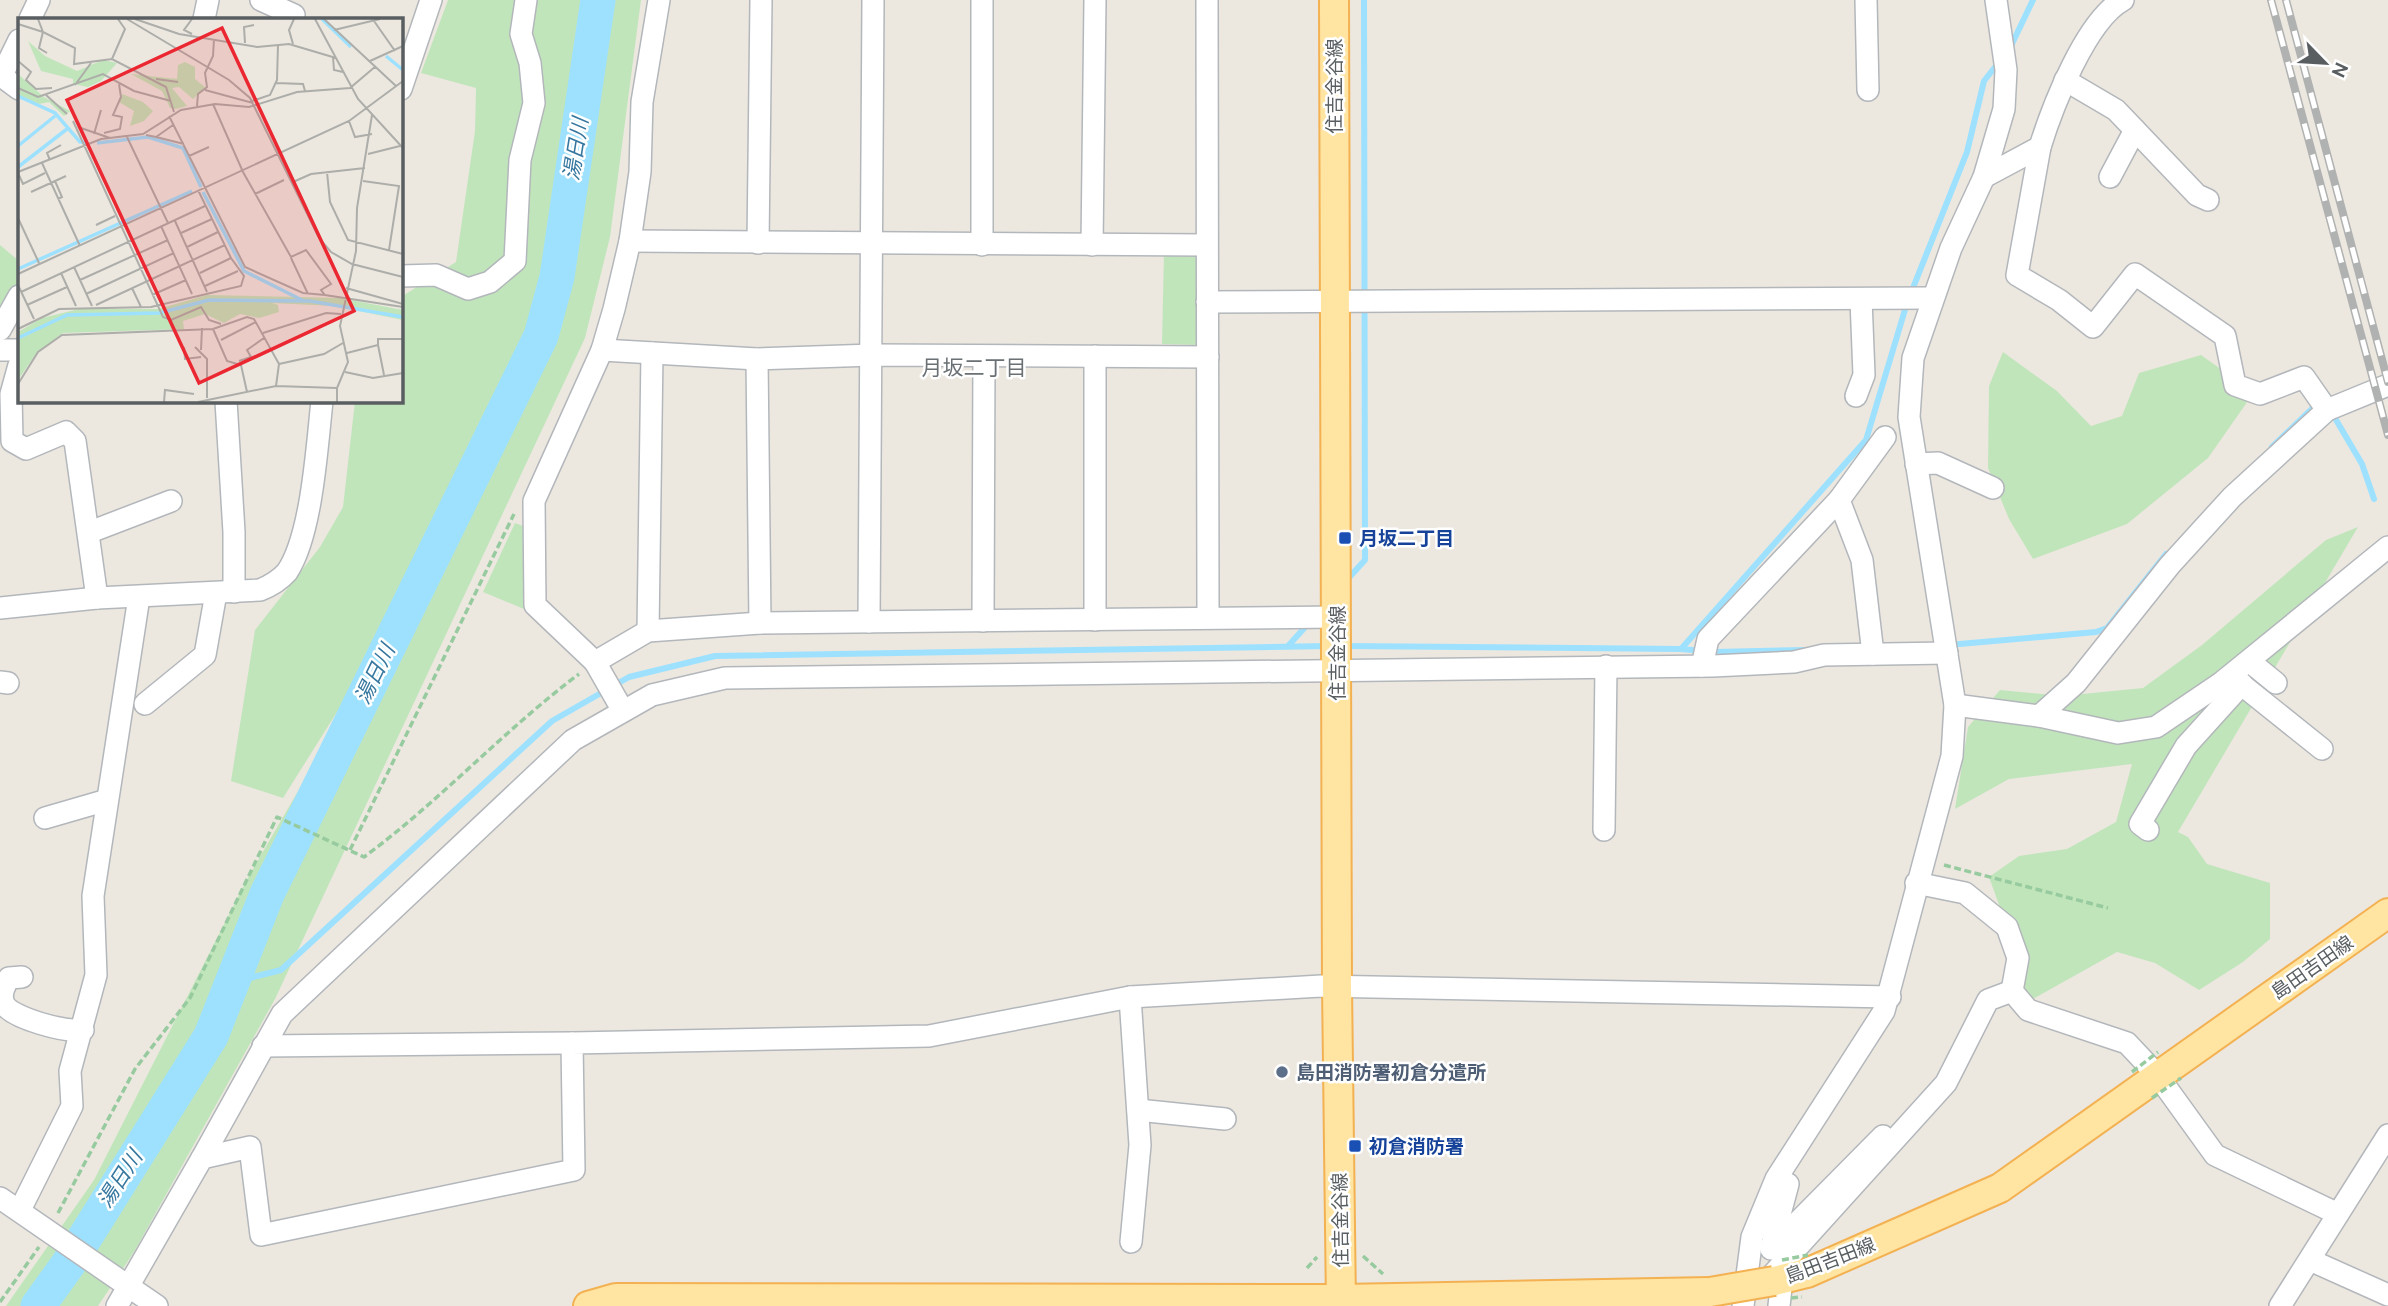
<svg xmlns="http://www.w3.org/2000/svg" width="2388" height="1306" font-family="Ubuntu,'Noto Sans JP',sans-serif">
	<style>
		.green { fill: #c1e5bb }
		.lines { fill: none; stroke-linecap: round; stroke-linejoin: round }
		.stream { stroke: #9de1ff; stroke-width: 6 }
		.river { stroke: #9de1ff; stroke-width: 35 }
		.minor-casing { stroke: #b3b7bb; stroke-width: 24 }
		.major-casing { stroke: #f3b152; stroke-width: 32 }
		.path { stroke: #97cb9f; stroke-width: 3.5; stroke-dasharray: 7 3.5; stroke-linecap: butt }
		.minor { stroke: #fff; stroke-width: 21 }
		.major { stroke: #ffe4a2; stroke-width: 28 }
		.rail-casing { stroke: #b0b1b1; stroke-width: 8 }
		.rail { stroke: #fff; stroke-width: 5; stroke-dasharray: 16; stroke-linecap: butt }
		.major-bridge-casing { stroke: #f3b152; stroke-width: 32; stroke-linecap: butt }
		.path-bridge { stroke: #97cb9f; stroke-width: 3.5; stroke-dasharray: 7 3.5; stroke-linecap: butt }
		.major-bridge { stroke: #ffe4a2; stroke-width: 28 }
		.transit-dot { fill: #1a4fb4; stroke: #fff; stroke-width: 2.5 }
		.service-dot { fill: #5c6f8a; stroke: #fff; stroke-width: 2.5 }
		.labels { text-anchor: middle; stroke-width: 5; stroke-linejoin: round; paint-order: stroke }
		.street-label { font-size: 19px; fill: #595e61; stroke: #fff }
		.transit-label { font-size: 19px; font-weight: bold; fill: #164399; stroke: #fff; text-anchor: start }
		.service-label { font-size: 19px; font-weight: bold; fill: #4e5e75; stroke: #fff; text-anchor: start }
		.water-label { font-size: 21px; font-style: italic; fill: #36779f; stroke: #fff }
		.neighbourhood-label { font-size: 21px; fill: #6a7074; stroke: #fff }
		.inset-river { fill: none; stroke: #9de1ff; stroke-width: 3.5 }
		.inset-road { fill: none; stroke: #adada9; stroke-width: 2 }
		.view { fill: #eb2731; fill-opacity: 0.15; stroke: #eb2731; stroke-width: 3.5 }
		.inset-edge { fill: none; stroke: #595e61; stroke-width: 3.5 }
	</style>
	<rect width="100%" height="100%" fill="#ece8e0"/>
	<g class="green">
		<polygon points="448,0 582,0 575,61 583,0 641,0 610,237 585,338 275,999 134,1252 98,1306 6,1306 94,1180 246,881 338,722 386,627 359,677 283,798 231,781 255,630 320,547 343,507 355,401 401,401 401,297 456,262 475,131 476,88 421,73"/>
		<polygon points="0,245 19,261 19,282 0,316"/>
		<polygon points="1164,250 1201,251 1199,345 1162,344"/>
		<polygon points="2003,352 2057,391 2091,426 2122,416 2139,373 2201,355 2225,372 2250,398 2208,458 2127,524 2033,559 2009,519 1988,468 1989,386"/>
		<polygon points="515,523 523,526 524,609 483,592"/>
		<polygon points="2358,527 2178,832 2188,837 2207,864 2270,883 2270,939 2243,962 2199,990 2155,963 2117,952 2031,1000 2008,976 2007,927 1989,877 2019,856 2067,849 2116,822 2132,764 2009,779 1955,809 1968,727 2000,690 2062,696 2143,688 2202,645 2326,540"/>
	</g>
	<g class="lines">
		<g class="stream">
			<polyline points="2010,48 2033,0"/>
			<polyline points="1911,293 1967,152 1984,81 1999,62"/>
			<polyline points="2332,413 2362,464 2374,499"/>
			<polyline points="2272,447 2317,404"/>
			<polyline points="1345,582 1365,560 1364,0"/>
			<polyline points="1948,645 2096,632 2107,628 2166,554"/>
			<polyline points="1288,646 1308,624"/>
			<polyline points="1344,646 1681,649 1866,440 1907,303"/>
			<polyline points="1681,649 1714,652 1807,650"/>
			<polyline points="227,993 250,978 281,970 552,721 629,677 715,656 1330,646"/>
		</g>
		<polyline class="river" points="38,1306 69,1263 211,1036 267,894 541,336 557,277 598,0"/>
		<defs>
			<g id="minor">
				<polyline points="261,0 294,15"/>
				<polyline points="659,0 642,102 640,172 630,241 614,309 602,350 534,501 535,605 595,662 648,631 760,623 1337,617"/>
				<polyline points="982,0 982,245"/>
				<polyline points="1207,0 1208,616"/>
				<polyline points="1866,0 1868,90"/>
				<polyline points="30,19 39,0"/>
				<polyline points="204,19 208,0"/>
				<polyline points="0,75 19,89"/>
				<polyline points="1,77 19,40"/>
				<polyline points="2065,80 2116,110 2197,195 2208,200"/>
				<polyline points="401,89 431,0"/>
				<polyline points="2040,147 2017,275 2059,300 2093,327 2135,274 2225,336 2235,385 2260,394 2304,377 2327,410"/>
				<path d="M1984,177L2040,147C2052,108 2086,20 2123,0"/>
				<polyline points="2110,177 2135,130"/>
				<polyline points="630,241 1206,245"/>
				<polyline points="758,243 761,0"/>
				<polyline points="1092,245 1095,0"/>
				<polyline points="401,276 436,275 468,289 490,282 515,261 520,160 534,103 530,63 521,34 526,0"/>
				<polyline points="1207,302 1932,298"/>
				<polyline points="0,330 19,296"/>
				<polyline points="0,350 19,350"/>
				<polyline points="602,350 757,359 873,355 1208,357"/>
				<polyline points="757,359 760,623"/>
				<polyline points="19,365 11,394 12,441 26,449 66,432 75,441 97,598"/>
				<polyline points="1856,396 1864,375 1861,299"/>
				<polyline points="226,401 234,532 234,592"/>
				<polyline points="1916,464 1938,463 1993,488"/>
				<polyline points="90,532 171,501"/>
				<path d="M0,608L97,598L260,590C270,586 280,580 287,572C312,535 317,446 322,401"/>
				<polyline points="1095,620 1095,356"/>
				<polyline points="983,621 984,356"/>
				<polyline points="869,622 873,0"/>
				<polyline points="648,631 652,353"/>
				<polyline points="1873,654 1862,560 1839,500 1885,437"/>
				<polyline points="2249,661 2276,683"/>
				<polyline points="595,662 623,711"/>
				<polyline points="1702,666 1708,639 1839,500"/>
				<polyline points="2232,677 2322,749"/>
				<polyline points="0,682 8,683"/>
				<polyline points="145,704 205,655 216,593"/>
				<polyline points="1955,705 2039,716 2118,733 2156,727 2221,683 2388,547"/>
				<polyline points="2039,716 2076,683 2170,565 2232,497 2327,410 2388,385"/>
				<polyline points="45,818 107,800"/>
				<polyline points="1604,830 1606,666"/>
				<polyline points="2148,830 2140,824 2186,746 2242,684"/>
				<polyline points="1916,883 1965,893 2007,927 2018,958 2012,991 2028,1010 2127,1043 2158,1076 2215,1155 2338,1214"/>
				<path d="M22,977L9,978C4,987 0,994 4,1004C11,1018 67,1033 83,1030"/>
				<polyline points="1130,997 1140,1145 1131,1242"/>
				<polyline points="263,1046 572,1043"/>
				<polyline points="1138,1110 1225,1119"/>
				<polyline points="202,1158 282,1014 573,740 652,695 725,678 1713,666 1794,662 1824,655 1947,653"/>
				<polyline points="0,1198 157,1306"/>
				<polyline points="20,1210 72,1106 70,1071 96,975 93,896 139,597"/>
				<polyline points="1771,1248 1788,1184 1778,1180"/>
				<polyline points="1771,1249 1883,1136"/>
				<polyline points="2310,1260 2388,1295"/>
				<polyline points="1765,1283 1946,1083 1988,1000 2012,991"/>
				<polyline points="117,1306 202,1158 250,1147 261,1235 574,1170 572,1043 929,1036 1130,997 1321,986 1890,997"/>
				<polyline points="1743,1306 1752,1237 1776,1179 1884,1011 1952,756 1955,705 1909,417 1913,358 1951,248 1984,177 2004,109 2006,70 1996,0"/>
				<polyline points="1779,1306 1782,1279"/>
				<polyline points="2280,1306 2388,1135"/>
			</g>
			<g id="major">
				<polyline points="1334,0 1337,986 1341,1306"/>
				<polyline points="1774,1281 1807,1273 2000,1188 2388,913"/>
				<polyline points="588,1306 616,1298 1341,1299 1710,1292"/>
			</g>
		</defs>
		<use href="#minor" class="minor-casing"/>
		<use href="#major" class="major-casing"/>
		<g class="path">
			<polyline points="350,850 514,514"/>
			<polyline points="1944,865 2108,908"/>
			<path d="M58,1213L135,1069L190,998L277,817L364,857C440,801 503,731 579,674"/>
			<polyline points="1363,1256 1383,1274"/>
			<polyline points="1307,1268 1317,1257"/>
			<polyline points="0,1302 39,1247"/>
		</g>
		<use href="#minor" class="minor"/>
		<use href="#major" class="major"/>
		<defs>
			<g id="rail">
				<polyline points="2271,0 2388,435"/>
				<polyline points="2286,0 2388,382"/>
			</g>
		</defs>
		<use href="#rail" class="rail-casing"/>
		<use href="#rail" class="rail"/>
		<defs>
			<polyline id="major-bridge" points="1710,1292 1774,1281"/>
		</defs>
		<use href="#major-bridge" class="major-bridge-casing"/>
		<g class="path-bridge">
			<polyline points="2132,1072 2158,1052"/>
			<polyline points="2152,1098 2181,1078"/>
			<polyline points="1782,1260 1808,1255"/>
			<polyline points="1791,1298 1802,1297"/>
		</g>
		<use href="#major-bridge" class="major-bridge"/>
	</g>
	<g class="transit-dot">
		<rect x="1338" y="531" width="14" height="14" rx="3.5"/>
		<rect x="1348" y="1139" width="14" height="14" rx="3.5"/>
	</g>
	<circle class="service-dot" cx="1282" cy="1072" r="7"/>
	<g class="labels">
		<g class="street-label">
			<text transform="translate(1334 86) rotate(-90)" y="7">住吉金谷線</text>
			<text transform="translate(1337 653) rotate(-90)" y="7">住吉金谷線</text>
			<text transform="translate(2312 967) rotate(-35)" y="7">島田吉田線</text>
			<text transform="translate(1340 1220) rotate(-91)" y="7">住吉金谷線</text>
			<text transform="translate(1830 1260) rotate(-21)" y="7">島田吉田線</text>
		</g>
		<g class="transit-label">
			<text x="1359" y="545">月坂二丁目</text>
			<text x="1369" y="1153">初倉消防署</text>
		</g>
		<g class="service-label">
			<text x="1296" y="1079">島田消防署初倉分遣所</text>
		</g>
		<g class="water-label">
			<text transform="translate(576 149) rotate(-81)" y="7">湯日川</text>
			<text transform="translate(375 674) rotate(-64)" y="7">湯日川</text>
			<text transform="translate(120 1179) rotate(-57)" y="7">湯日川</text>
		</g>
		<g class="neighbourhood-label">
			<text x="974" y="375">月坂二丁目</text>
		</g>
	</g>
	<g transform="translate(18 18)">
		<rect width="385" height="385" fill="#ece8e0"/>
		<path d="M10,23L27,38L59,53L85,42L99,45L83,63L70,69L55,66V61L23,53ZM167,44L177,49V61L187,69L175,81L161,69L154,70L169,88L158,91L152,90L144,73L113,56L159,61L160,47ZM0,56L26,79L52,93L46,98L31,84L21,86L0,77ZM104,76L125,84L135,93L126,103L112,108L116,93L101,84ZM189,277L322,280L385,292V302L316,288L254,285L260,287L261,294L241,300L222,296L206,305L187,296L165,303L166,311L45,315L19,334L0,362V314L24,300L61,291H140Z" fill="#c1e5bb"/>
		<path class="inset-river" d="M304,1L333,29M368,38L385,52M0,78L37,95L62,124H70M79,125L130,119L165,130L183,169M0,128L37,98M0,149L49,111M185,174L226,253L286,283M0,251L174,173M0,320L49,297L141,295L191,282L292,283L385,299"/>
		<path class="inset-road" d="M20,1L25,14L57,30L56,46L94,41L148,69L156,94M109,1L211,62L232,80L301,220L313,234L334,246L385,259M117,1L161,16L239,29L271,26L318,40M297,1L340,81L385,130M306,1L378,68M356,3L377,33M0,6L25,14L21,30L29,35M316,12L362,1M174,16L166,12L174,1M227,25L226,9L236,7M275,26L271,12L276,1M315,39L316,52L325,54M94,41L107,11L100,1M0,43L13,54L8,62L18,71L34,70M352,43L385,28M138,61L160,64M258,65L285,66L287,73M57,67L73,45M0,70L20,79L85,56L116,73L153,83M187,72L235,85M28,77L49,96M234,83L252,77L259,62L260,27M195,86L225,154L273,239L288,232L313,266L303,272L307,277L385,289M179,88L180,76L189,69L187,55L195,38L196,21M151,98L227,249L285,275L307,277M55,103L145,299L153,302L183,289L191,302L203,306M331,103L337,119L354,116M60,109L92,120M86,115L102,111L104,99L95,97L103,79L101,66M76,116L83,92M128,117L138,119L155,107M109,119L150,205M138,119L166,126M350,136L382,128M171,138L191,129M32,142L29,135L43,127M24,145L62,228M0,154L83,121L125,116L163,92L197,86L231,89L279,74L332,70L358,48M309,154L312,184L330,222L385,236M0,155L5,166L27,155M37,163L44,179L40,181M345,163L381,168L371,232M275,164L293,156L347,150M13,174L48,158M237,176L266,162M0,200L21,245M157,203L189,274M78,207L97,198M143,208L174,276M163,215L194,201M169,229L200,214M273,240L290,276M56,249L74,288M43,255L58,288M182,255L213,240M0,256L331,103L385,63M62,262L150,222M0,267L16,301M187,268L220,253M114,270L123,289M328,270L385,286M3,274L187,188M68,276L156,235M134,277L168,262M9,287L49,269M78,287L207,227M0,311L41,291L133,289L223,268L226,258L213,240L180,172M195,311L209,343L223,347L229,374M245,315L308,295L323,296M203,322L238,304M360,327L366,357M166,329L167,341L183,339M177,329L189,341V380M183,332L184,310M329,335L360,327V321H385M221,343L233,339L229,332L246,320M261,346L306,336L325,325M327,354L355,360L385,355M0,366L20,334L44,317L195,311L229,299L236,301L261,346L258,368M146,384L147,372L176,376M180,384L258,368L319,370M319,384V370L330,344L322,308L338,233L339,190L354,97"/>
		<path class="view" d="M204,10L336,293L181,365L49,82Z"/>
		<rect width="385" height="385" class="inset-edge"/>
	</g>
	<g transform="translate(2325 63) rotate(115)" stroke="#ffffff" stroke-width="5" paint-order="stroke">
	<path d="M0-5L12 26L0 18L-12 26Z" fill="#595e61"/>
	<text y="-10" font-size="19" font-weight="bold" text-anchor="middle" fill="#595e61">N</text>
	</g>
</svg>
